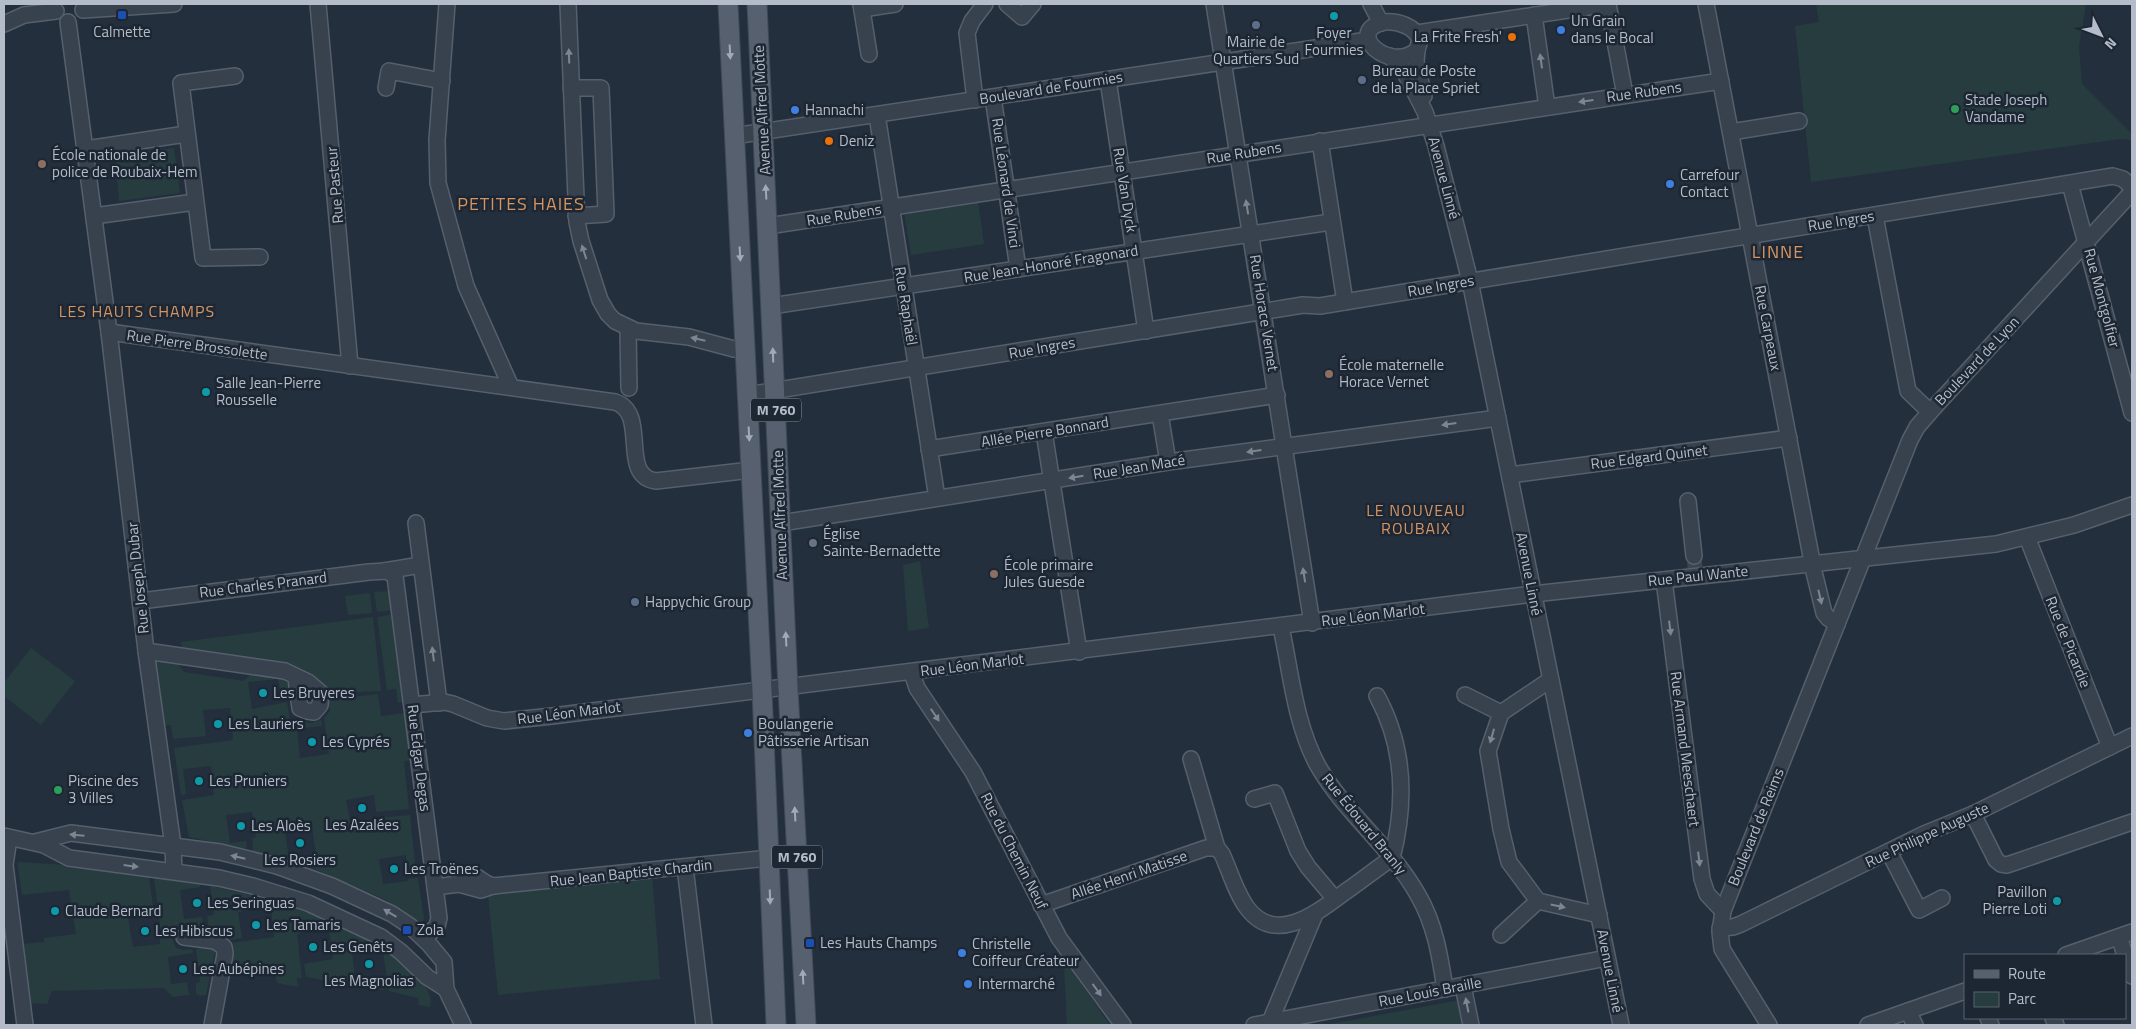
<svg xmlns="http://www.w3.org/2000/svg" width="2136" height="1029" font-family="'Titillium Web',sans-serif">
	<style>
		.green { fill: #263c3f }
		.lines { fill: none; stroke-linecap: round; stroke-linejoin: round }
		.minor-tunnel { stroke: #3a4453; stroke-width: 15; stroke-dasharray: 15 8; stroke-linecap: butt }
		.minor-casing { stroke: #565f6c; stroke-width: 18 }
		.major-casing { stroke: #414a57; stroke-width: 21 }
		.minor { stroke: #38414e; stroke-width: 15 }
		.major { stroke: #56606e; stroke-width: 19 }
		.oneway { fill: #a1aab7 }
		.oneway2 { fill: #7c8592 }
		.transit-dot { fill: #1a4fb4; stroke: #1d2633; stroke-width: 2 }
		.culture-dot { fill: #0f9aa8; stroke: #1d2633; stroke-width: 2 }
		.service-dot { fill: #5c6f8a; stroke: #1d2633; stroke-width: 2 }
		.shop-dot { fill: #3f7fe0; stroke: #1d2633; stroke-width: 2 }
		.food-dot { fill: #e8710a; stroke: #1d2633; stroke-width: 2 }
		.leisure-dot { fill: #2e9e5b; stroke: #1d2633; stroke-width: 2 }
		.education-dot { fill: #8d6e63; stroke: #1d2633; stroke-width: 2 }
		.worship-dot { fill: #6b7280; stroke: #1d2633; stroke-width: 2 }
		.labels { text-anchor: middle; stroke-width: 5; stroke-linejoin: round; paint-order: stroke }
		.shield { fill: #1d2633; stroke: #878f9c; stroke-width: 1 }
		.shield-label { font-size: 14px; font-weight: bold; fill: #b4bcc9 }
		.poi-label { font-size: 15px; fill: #b4bcc9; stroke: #1d2633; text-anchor: start }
		.street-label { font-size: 15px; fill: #b4bcc9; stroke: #1d2633 }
		.neighbourhood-label { font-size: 16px; letter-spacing: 1px; fill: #d59563; stroke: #1d2633 }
		.quarter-label { font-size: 18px; letter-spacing: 1px; fill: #d59563; stroke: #1d2633 }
	</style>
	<rect width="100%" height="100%" fill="#242f3e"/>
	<g class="green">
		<polygon points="1816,4 2086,4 2079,46 2082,84 2132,134 2132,140 2120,139 1811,182 1795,26 1819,22"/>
		<polygon points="174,148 180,193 119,201 115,155"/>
		<polygon points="978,201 984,244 911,255 904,212"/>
		<polygon points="920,561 929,628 908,631 903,565"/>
		<polygon points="391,591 394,610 377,612 374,592"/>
		<polygon points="370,593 372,613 348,615 345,596"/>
		<polygon points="394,614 405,702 398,703 396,689 387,690 377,617"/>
		<polygon points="373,617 381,691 325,693 318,685 183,652 181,642"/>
		<polygon points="31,648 75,681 41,725 4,696 4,683"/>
		<path d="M154,661H176L184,672L244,681L252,672C274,673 284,670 294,692L281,694L278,679L248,682L252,709L287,702L290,720L312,723L321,720L322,726L297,729L300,758L329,754L324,718L330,711L327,695L352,697L378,694L381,716L406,713L412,760L404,761L409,809L376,812L374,795L346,800L351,826L376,822V818L410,815L416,873H408L406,855L379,859L383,884L408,881V879L418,878L424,919L421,924L386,900L310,867L309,856L316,855L312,828L285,831L289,860L253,851L252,838L256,837L252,812L226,815L230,843L247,841L246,849L189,837L182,800L214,795L211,766L183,769L186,794L181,795L174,748L233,740L230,708L203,710L206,736L173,739L171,725H163Z"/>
		<polygon points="17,862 67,865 149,877 154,914 128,918 133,947 160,944 160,937 171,936 176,948 184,950 192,949 193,953 168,957 171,984 187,982 189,995 173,997 164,988 52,991 47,1004 28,1003 21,944 44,942 44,938 76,934 69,890 22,895"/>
		<polygon points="652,873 660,979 498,995 488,895"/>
		<polygon points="154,878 200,884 200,887 180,890 184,919 202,917 204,929 182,923 176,926 172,931 161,933"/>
		<polygon points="210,886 264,898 265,908 238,912 242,938 231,940 225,936 209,931 207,916 214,915"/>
		<polygon points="270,900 322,917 322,929 297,934 302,978 297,978 298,987 277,983 275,974 234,968 231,943 274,937"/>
		<polygon points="328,922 375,944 378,943 379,947 352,951 356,986 306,977 304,964 333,959"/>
		<path d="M382,946C396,956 438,988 430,1007L419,1005L418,998L389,991Z"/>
		<polygon points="211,947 216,950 215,953 206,995 200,996 196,994 196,983 200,982 196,949"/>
		<polygon points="1066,962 1110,1025 1067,1025 1064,967"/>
		<polygon points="382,977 384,990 359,985 359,979"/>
		<polygon points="1460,1000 1465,1025 1325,1025"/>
	</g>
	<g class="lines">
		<polyline class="minor-tunnel" points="1694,556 1695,568"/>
		<defs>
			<g id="minor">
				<polyline points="318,4 350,366"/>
				<polyline points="447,4 437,140 438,183 466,286 511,387"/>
				<polyline points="568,4 577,222 581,241 600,300 608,314 615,321 636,331 689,337 734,349 745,349"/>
				<polyline points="861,4 869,54"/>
				<polyline points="1007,4 1022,17 1033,4"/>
				<polyline points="1214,4 1312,623"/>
				<polyline points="1371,4 1381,23"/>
				<polyline points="1608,4 1625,95"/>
				<polyline points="1706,4 1814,572 1824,613 1828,618 1837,624"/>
				<polyline points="862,9 895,4"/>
				<polyline points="83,10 174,4"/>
				<polyline points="1534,15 1547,107"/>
				<polyline points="68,22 109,332 146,651 173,846 174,871"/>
				<path d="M1384,22C1398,21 1415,26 1420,40L1417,50C1390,74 1343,32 1384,22Z"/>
				<polyline points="4,24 24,15 56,11"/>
				<polyline points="1417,33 1608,4"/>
				<polyline points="1417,50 1416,62 1424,96"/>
				<polyline points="1389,56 1403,69 1425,112 1436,146 1470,281 1621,1025"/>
				<polyline points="235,76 181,83 203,258 260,257"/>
				<polyline points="1108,80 1146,331"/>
				<polyline points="386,88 389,71 442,81"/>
				<polyline points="571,88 601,88 606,214 576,216"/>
				<polyline points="993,97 1018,269"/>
				<polyline points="975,100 967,33 972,21 985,4"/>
				<polyline points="877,115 937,498"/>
				<polyline points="1731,132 1799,121"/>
				<polyline points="734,136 1368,40"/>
				<polyline points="1320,141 1345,302"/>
				<polyline points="86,149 186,134"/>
				<polyline points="2070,184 2132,413"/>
				<polyline points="94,216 195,202"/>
				<polyline points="1875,216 1908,391 1930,412"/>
				<polyline points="768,226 1721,81"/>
				<polyline points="771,306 1331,222"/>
				<polyline points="628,329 629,388"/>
				<path d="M109,332L615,402C650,413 618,476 656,481L751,470"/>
				<polyline points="747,395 1303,305 1320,306 2113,176 2123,179 2132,187"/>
				<polyline points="1160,414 1168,462"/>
				<polyline points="1044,432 1079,652"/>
				<polyline points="929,449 1277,395"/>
				<polyline points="1510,475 1789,438"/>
				<polyline points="1688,501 1694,556"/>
				<polyline points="416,523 439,703"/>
				<polyline points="781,523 1168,462 1498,418"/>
				<polyline points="2027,537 2110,747"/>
				<polyline points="384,571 421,565"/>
				<polyline points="1664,580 1702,879 1707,894 1723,911"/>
				<polyline points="141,601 369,572 387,571 395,576 439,918 437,926 424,939"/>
				<path d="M1281,627C1291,673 1295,724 1318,766C1345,813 1391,847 1418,895C1435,924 1440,956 1445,989"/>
				<polyline points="146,651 285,671 308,682 321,693 320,705 314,712 307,711 300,708 296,678"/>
				<polyline points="912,673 917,688 973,772 1059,938 1123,1025"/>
				<polyline points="1550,680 1501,713 1488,751 1501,829 1509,862 1538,901 1599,915"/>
				<polyline points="1465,695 1501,713"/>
				<polyline points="412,705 444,702 453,704 487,718 504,721 552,716 1533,594 1996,544 2074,525 2132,505"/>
				<path d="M1191,759L1217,848L1222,854C1230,871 1236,894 1248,909C1277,946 1319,911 1345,892C1361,881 1376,869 1392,858C1406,803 1405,747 1377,696"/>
				<polyline points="1254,799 1275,793 1298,851 1308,867 1335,899"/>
				<polyline points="1973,814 1996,860 2001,864 2007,865 2132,822"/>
				<polyline points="4,836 44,845 69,858 219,878 253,886 308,903 381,937 401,952 427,977 446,989"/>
				<polyline points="9,838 5,865 25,1025"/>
				<polyline points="35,842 71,833 220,852 277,866 332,886 392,914 410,926 429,944 444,962 446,989 463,1025"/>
				<polyline points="1889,852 1919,910 1942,898"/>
				<polyline points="685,867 704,1025"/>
				<path d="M459,884C482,869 473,880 493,886"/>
				<polyline points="435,887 459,884 481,890 493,886 769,858"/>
				<polyline points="1041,905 1206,848 1217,848"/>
				<polyline points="1720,928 1733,927 1741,924 1924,834 1973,814 2132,736"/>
				<polyline points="1501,935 1538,901"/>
				<polyline points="184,937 215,941 224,947 225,954 212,1025"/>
				<polyline points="2119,937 2132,976"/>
				<polyline points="2066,955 2132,932"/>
				<polyline points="1463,986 1471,1025"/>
				<polyline points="1908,1011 1915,1025"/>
				<polyline points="1988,1018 1991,1025"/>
				<polyline points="2053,1018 2056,1025"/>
				<polyline points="1270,1022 1315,914"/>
				<polyline points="1254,1025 1607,958"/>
				<polyline points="1769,1025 1722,949 1720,932 1723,911 1910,440 1917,427 1930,412 2132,192"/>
				<polyline points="1868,1025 1965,991"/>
			</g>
			<g id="major">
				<polyline points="728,4 762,691 776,1025"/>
				<polyline points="757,4 788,688 806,1025"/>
			</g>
		</defs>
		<use href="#minor" class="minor-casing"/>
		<use href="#major" class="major-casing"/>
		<use href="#minor" class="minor"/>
		<use href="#major" class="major"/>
	</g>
	<defs><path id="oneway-solid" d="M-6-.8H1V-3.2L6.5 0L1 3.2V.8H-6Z" transform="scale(1.25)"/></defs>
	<g class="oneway">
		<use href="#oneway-solid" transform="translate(730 52) rotate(87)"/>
		<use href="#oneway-solid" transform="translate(766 192) rotate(-93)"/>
		<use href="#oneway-solid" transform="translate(740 254) rotate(87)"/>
		<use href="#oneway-solid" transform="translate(773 355) rotate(-92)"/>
		<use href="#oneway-solid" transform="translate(749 434) rotate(87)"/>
		<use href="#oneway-solid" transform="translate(786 639) rotate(-93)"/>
		<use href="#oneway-solid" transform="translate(795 814) rotate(-93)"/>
		<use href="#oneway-solid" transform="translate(770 897) rotate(88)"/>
		<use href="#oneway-solid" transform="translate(803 977) rotate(-93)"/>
	</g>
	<g class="oneway2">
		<use href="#oneway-solid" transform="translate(569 56) rotate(-92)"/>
		<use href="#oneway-solid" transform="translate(1541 61) rotate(-98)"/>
		<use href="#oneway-solid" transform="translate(1586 101) rotate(172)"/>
		<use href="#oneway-solid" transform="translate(1247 207) rotate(-99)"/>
		<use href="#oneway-solid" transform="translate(584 252) rotate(-108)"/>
		<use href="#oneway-solid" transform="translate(698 339) rotate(-167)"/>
		<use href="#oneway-solid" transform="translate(1449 424) rotate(172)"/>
		<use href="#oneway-solid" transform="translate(1254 451) rotate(172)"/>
		<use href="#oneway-solid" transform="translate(1076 477) rotate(171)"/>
		<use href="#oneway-solid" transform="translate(1304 575) rotate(-99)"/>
		<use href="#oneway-solid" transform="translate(1820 597) rotate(77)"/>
		<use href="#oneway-solid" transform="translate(1670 628) rotate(83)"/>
		<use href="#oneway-solid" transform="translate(433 654) rotate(-97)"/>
		<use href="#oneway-solid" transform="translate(935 715) rotate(56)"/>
		<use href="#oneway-solid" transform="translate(1492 736) rotate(106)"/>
		<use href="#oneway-solid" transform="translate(77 835) rotate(-175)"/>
		<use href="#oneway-solid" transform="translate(238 857) rotate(-167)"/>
		<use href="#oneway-solid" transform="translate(1699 859) rotate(83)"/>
		<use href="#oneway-solid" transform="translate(131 866) rotate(7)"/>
		<use href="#oneway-solid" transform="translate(1558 906) rotate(12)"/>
		<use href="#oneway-solid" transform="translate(390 913) rotate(-149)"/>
		<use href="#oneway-solid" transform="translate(1097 990) rotate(54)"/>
		<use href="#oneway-solid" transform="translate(1467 1005) rotate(-101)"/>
	</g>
	<g class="transit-dot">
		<rect x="117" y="10" width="10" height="10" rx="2.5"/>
		<rect x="402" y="925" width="10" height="10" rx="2.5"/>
		<rect x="805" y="938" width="10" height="10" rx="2.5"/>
	</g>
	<g class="culture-dot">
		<circle cx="1334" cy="16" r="5"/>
		<circle cx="206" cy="392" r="5"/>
		<circle cx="263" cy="693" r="5"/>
		<circle cx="218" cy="724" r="5"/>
		<circle cx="312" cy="742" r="5"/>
		<circle cx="199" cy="781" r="5"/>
		<circle cx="362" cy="808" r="5"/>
		<circle cx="241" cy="826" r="5"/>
		<circle cx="300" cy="843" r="5"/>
		<circle cx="394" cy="869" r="5"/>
		<circle cx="2057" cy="901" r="5"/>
		<circle cx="197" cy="903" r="5"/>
		<circle cx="55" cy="911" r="5"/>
		<circle cx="256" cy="925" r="5"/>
		<circle cx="145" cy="931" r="5"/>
		<circle cx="313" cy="947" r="5"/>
		<circle cx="369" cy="964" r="5"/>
		<circle cx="183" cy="969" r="5"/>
	</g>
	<g class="service-dot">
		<circle cx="1256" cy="25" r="5"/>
		<circle cx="1362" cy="80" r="5"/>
		<circle cx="635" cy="602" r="5"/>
	</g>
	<g class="shop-dot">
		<circle cx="1561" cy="30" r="5"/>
		<circle cx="795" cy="110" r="5"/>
		<circle cx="1670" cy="184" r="5"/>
		<circle cx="748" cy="733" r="5"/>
		<circle cx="962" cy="953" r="5"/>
		<circle cx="968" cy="984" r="5"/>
	</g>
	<g class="food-dot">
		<circle cx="1512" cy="37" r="5"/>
		<circle cx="829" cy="141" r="5"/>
	</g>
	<g class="leisure-dot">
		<circle cx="1955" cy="109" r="5"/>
		<circle cx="58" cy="790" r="5"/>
	</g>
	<g class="education-dot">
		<circle cx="42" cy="164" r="5"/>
		<circle cx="1329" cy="374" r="5"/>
		<circle cx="994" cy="574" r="5"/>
	</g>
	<circle class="worship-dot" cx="813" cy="543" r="5"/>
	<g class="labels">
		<g class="shield">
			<rect x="751" y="398.5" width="50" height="23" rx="4"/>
			<rect x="772" y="845.5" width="50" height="23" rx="4"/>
		</g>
		<g class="shield-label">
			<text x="776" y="415">M 760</text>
			<text x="797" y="862">M 760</text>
		</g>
		<g class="poi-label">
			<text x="1571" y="26">Un Grain<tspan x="1571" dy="17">dans le Bocal</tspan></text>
			<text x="122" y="37" text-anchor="middle">Calmette</text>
			<text x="1334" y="38" text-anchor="middle">Foyer<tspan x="1334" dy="17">Fourmies</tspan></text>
			<text x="1502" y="42" text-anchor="end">La Frite Fresh'</text>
			<text x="1256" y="47" text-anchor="middle">Mairie de<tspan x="1256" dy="17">Quartiers Sud</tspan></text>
			<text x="1372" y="76">Bureau de Poste<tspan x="1372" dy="17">de la Place Spriet</tspan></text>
			<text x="1965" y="105">Stade Joseph<tspan x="1965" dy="17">Vandame</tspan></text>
			<text x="805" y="115">Hannachi</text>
			<text x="839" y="146">Deniz</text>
			<text x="52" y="160">École nationale de<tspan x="52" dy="17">police de Roubaix-Hem</tspan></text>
			<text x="1680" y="180">Carrefour<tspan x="1680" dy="17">Contact</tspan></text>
			<text x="1339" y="370">École maternelle<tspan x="1339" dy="17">Horace Vernet</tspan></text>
			<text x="216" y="388">Salle Jean-Pierre<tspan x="216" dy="17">Rousselle</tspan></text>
			<text x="823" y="539">Église<tspan x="823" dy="17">Sainte-Bernadette</tspan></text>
			<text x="1004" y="570">École primaire<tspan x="1004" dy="17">Jules Guesde</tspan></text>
			<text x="645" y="607">Happychic Group</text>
			<text x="273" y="698">Les Bruyeres</text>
			<text x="228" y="729">Les Lauriers</text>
			<text x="758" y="729">Boulangerie<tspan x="758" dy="17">Pâtisserie Artisan</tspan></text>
			<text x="322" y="747">Les Cyprés</text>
			<text x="68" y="786">Piscine des<tspan x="68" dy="17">3 Villes</tspan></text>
			<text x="209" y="786">Les Pruniers</text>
			<text x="362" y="830" text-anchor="middle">Les Azalées</text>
			<text x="251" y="831">Les Aloès</text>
			<text x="300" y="865" text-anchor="middle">Les Rosiers</text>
			<text x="404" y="874">Les Troënes</text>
			<text x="2047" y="897" text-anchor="end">Pavillon<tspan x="2047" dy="17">Pierre Loti</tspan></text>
			<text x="207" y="908">Les Seringuas</text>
			<text x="65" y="916">Claude Bernard</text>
			<text x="266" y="930">Les Tamaris</text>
			<text x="417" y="935">Zola</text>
			<text x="155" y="936">Les Hibiscus</text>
			<text x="820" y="948">Les Hauts Champs</text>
			<text x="972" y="949">Christelle<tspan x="972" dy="17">Coiffeur Créateur</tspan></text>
			<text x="323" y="952">Les Genêts</text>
			<text x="193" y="974">Les Aubépines</text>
			<text x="369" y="986" text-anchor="middle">Les Magnolias</text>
			<text x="978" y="989">Intermarché</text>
		</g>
		<g class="street-label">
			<text transform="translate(1051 88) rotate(-9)" y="5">Boulevard de Fourmies</text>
			<text transform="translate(1644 92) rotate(-8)" y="5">Rue Rubens</text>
			<text transform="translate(762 110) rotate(-93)" y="5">Avenue Alfred Motte</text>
			<text transform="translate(1244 153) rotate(-9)" y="5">Rue Rubens</text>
			<text transform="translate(1444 178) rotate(75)" y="5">Avenue Linné</text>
			<text transform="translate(1006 183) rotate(82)" y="5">Rue Léonard de Vinci</text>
			<text transform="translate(335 185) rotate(-95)" y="5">Rue Pasteur</text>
			<text transform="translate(1125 190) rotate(81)" y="5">Rue Van Dyck</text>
			<text transform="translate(844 215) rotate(-9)" y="5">Rue Rubens</text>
			<text transform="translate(1841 221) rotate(-9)" y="5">Rue Ingres</text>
			<text transform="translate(1051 264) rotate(-9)" y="5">Rue Jean-Honoré Fragonard</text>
			<text transform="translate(1441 286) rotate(-10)" y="5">Rue Ingres</text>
			<text transform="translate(2102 298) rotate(75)" y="5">Rue Montgolfier</text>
			<text transform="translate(906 306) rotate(81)" y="5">Rue Raphaël</text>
			<text transform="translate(1264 313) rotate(81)" y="5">Rue Horace Vernet</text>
			<text transform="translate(1768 328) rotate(79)" y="5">Rue Carpeaux</text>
			<text transform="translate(197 345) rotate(8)" y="5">Rue Pierre Brossolette</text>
			<text transform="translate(1042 348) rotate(-10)" y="5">Rue Ingres</text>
			<text transform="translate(1977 361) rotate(-47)" y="5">Boulevard de Lyon</text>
			<text transform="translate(1045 432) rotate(-9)" y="5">Allée Pierre Bonnard</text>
			<text transform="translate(1649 457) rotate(-7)" y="5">Rue Edgard Quinet</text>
			<text transform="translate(1139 467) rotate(-9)" y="5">Rue Jean Macé</text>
			<text transform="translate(780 515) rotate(-92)" y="5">Avenue Alfred Motte</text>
			<text transform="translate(1529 574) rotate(79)" y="5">Avenue Linné</text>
			<text transform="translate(1698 576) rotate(-6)" y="5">Rue Paul Wante</text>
			<text transform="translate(138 578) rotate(-96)" y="5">Rue Joseph Dubar</text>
			<text transform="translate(263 585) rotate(-7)" y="5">Rue Charles Pranard</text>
			<text transform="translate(1373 615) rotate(-7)" y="5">Rue Léon Marlot</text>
			<text transform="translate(2068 642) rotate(68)" y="5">Rue de Picardie</text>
			<text transform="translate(972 665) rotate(-7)" y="5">Rue Léon Marlot</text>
			<text transform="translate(569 713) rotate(-7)" y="5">Rue Léon Marlot</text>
			<text transform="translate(1685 749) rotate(83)" y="5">Rue Armand Meeschaert</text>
			<text transform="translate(419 758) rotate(83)" y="5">Rue Edgar Degas</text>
			<text transform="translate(1364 824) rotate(51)" y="5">Rue Édouard Branly</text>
			<text transform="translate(1756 827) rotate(-68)" y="5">Boulevard de Reims</text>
			<text transform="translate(1927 835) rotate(-25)" y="5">Rue Philippe Auguste</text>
			<text transform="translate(1014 851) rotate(63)" y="5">Rue du Chemin Neuf</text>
			<text transform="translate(631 873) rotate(-6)" y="5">Rue Jean Baptiste Chardin</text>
			<text transform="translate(1129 875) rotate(-19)" y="5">Allée Henri Matisse</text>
			<text transform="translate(1610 971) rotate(79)" y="5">Avenue Linné</text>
			<text transform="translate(1430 992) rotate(-11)" y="5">Rue Louis Braille</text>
		</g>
		<g class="neighbourhood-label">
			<text x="137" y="317">LES HAUTS CHAMPS</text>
			<text x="1416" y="516">LE NOUVEAU<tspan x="1416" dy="18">ROUBAIX</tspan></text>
		</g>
		<g class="quarter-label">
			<text x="521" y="210">PETITES HAIES</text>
			<text x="1778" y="258">LINNE</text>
		</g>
	</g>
	<rect width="2136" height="1029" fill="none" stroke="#b4bcc9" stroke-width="10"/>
	<rect x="1964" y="954" width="162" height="65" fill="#1d2633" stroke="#59626f"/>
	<rect x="1974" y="970" width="25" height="8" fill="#56606e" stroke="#59626f"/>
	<text x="2008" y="979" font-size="15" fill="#b4bcc9">Route</text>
	<rect x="1974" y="992" width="25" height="15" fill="#263c3f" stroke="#59626f"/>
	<text x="2008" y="1004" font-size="15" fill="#b4bcc9">Parc</text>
	<g transform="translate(2101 35) rotate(132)" stroke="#1d2633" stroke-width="4" paint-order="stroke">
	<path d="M0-4L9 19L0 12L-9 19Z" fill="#b4bcc9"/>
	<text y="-8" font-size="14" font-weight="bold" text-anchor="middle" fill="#b4bcc9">N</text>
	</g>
</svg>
